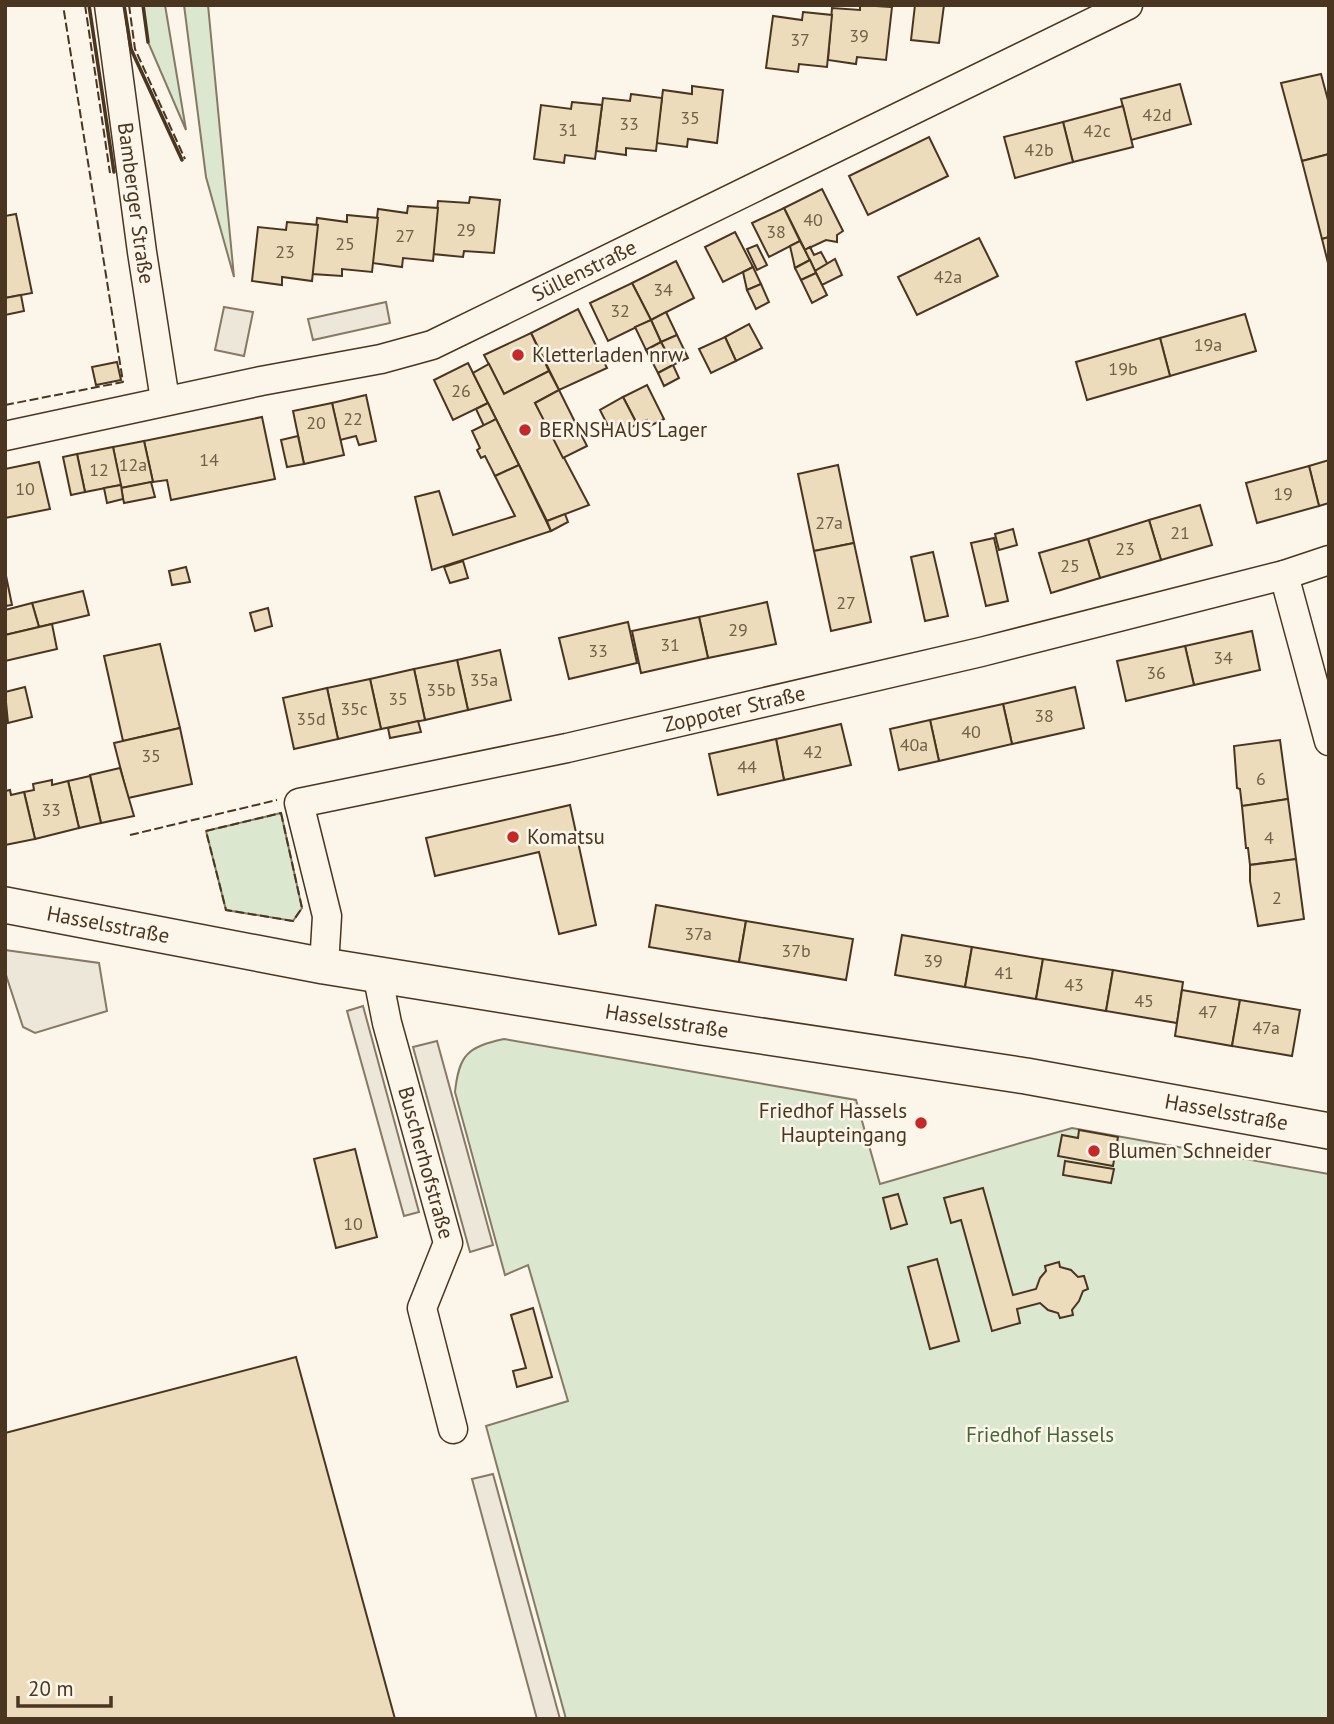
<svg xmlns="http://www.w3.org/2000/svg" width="1334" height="1724" font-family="'PT Sans',sans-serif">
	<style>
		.green { fill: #dce7d0; stroke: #887966; stroke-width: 2 }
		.parking { fill: #ede7d9; stroke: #887966; stroke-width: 2 }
		.building { fill: #ecdcbc; stroke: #4a3520; stroke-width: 2 }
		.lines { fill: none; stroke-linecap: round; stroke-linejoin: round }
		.minor-casing { stroke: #4a3520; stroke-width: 31 }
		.tertiary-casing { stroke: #4a3520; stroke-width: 38 }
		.minor { stroke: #fbf6e9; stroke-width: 28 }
		.tertiary { stroke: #fbf6e9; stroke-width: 35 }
		.fence { stroke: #4a3520; stroke-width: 2; stroke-dasharray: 9 3.5; stroke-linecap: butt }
		.wall { stroke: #4a3520; stroke-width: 3.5 }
		.poi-dot { fill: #c62828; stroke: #fbf6e9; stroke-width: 2.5 }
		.labels { text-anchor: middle; stroke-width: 5; stroke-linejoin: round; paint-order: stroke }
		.number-label { font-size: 18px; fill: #725f47 }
		.street-label { font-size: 21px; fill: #4a3520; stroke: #fbf6e9 }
		.poi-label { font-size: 21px; fill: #4a3520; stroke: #fbf6e9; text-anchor: start }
		.park-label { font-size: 21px; fill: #436837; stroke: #fbf6e9 }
	</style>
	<rect width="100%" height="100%" fill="#fbf6e9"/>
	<g class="green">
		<polygon points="143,5 165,5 186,130 148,42"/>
		<polygon points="184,5 208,5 234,277 206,177"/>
		<polygon points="281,813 302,908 293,921 226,910 206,831"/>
		<path d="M504,1039L856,1100L880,1184L1072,1128L1329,1174V1719H566L486,1426L568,1401L528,1265L505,1275L455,1092C459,1055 467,1047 504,1039Z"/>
	</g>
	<g class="parking">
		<polygon points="386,302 390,323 313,340 308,319"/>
		<polygon points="224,307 253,312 244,356 215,350"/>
		<polygon points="5,950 99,963 107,1011 35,1033 23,1027 5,972"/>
		<polygon points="363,1006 419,1212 404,1216 347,1011"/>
		<polygon points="437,1041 493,1245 470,1252 413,1047"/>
		<polygon points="493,1474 560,1719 537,1719 472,1479"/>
	</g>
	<g class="building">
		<polygon points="860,5 892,7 886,60 857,57 856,64 828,60 832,8 860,10"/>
		<polygon points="915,5 944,5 939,43 911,40"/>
		<polygon points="803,12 832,15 827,67 799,64 798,72 766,68 773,16 802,20"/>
		<polygon points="1321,74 1329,104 1329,154 1302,161 1281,83"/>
		<polygon points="1180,84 1191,124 1131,140 1121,99"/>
		<polygon points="692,86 723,90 717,143 688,139 687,147 656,143 663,90 692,94"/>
		<polygon points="631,94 662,98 656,151 626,148 626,155 596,151 603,98 630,101"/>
		<polygon points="572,102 602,105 595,159 565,155 564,163 534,159 541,105 571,109"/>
		<polygon points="1123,106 1133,147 1073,162 1063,122"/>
		<polygon points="1063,122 1073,162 1015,178 1004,137"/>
		<polygon points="929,137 948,176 868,215 849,176"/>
		<polygon points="1329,154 1329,237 1322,239 1302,161"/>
		<polygon points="822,189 843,231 837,235 837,242 826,240 805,250 784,208"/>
		<polygon points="470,197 500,200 494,253 464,251 463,257 433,254 438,201 469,203"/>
		<polygon points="408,206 438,208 433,261 403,258 402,267 372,263 378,209 407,213"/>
		<polygon points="784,208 800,241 769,257 752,223"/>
		<polygon points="16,214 32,293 5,298 5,216"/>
		<polygon points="347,215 378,218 372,272 342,269 342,276 312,274 317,218 347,222"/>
		<polygon points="287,222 318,225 312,281 282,277 282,285 252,281 258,227 286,230"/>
		<polygon points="735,232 753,267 723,282 705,247"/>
		<polygon points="1329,237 1329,267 1322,239"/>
		<polygon points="979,238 998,276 917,315 898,277"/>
		<polygon points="800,241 810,260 795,268 790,246"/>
		<polygon points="757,245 767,265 757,270 747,249"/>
		<polygon points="810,247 814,255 821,252 828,265 815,271 805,250"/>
		<polygon points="835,259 842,275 822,285 815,271"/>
		<polygon points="810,260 816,273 801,280 795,268"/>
		<polygon points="676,261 694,298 651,320 632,283"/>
		<polygon points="753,267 761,284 747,290 743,272"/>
		<polygon points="816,273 827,295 812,303 801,280"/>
		<polygon points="632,283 651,320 608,341 590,303"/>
		<polygon points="761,284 769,302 756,309 747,290"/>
		<polygon points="21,295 24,311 5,315 5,298"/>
		<polygon points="578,309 607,368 559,390 531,333"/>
		<polygon points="666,312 677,335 661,342 651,320"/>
		<polygon points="1245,314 1256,351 1170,376 1160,338"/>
		<polygon points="651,320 661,342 646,350 635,327"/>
		<polygon points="749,324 762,348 736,361 725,337"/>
		<polygon points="531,333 549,371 504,394 484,355"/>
		<polygon points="677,335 688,358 673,365 661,342"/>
		<polygon points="725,337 736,361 711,373 699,349"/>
		<polygon points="1160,338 1170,376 1087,400 1076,362"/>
		<polygon points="661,342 673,365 658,373 646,350"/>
		<polygon points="117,362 121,380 96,385 92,367"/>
		<polygon points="468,363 488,403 453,420 434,380"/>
		<polygon points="489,364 504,394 549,371 559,390 535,403 589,505 547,521 473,373"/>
		<polygon points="673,365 679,378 664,386 658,373"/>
		<polygon points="647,385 664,419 650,426 647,420 637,424 623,397"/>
		<polygon points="559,390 587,446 563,458 535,403"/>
		<polygon points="366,395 376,441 359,445 356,436 340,440 332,403"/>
		<polygon points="623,397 637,424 614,438 600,410"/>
		<polygon points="332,403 344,455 304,464 293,411"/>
		<polygon points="488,403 496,419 484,426 476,409"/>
		<polygon points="262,417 275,479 171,500 167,480 153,482 144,441"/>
		<polygon points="496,419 519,465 495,476 485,456 481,458 477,450 480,448 472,431"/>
		<polygon points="298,436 304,464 287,467 281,440"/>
		<polygon points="144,441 153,482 121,488 113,447"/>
		<polygon points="113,447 121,485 85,492 77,454"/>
		<polygon points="77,454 85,492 71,495 63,457"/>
		<polygon points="1329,460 1329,503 1319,506 1309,466"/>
		<polygon points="39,462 50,509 5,518 5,469"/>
		<polygon points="519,465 551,531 432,570 415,497 439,491 453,535 515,516 495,476"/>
		<polygon points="838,465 854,543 814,551 798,474"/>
		<polygon points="1309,466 1319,506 1257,523 1246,483"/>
		<polygon points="151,482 155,497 124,503 121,488"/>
		<polygon points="121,485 123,499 107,503 104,488"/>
		<polygon points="1200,505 1212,545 1161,560 1149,520"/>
		<polygon points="565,514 568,522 551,531 547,521"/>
		<polygon points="1149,520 1161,560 1100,578 1088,539"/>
		<polygon points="1013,529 1017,545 999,550 995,534"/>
		<polygon points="994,538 1008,601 986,606 971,543"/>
		<polygon points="1088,539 1100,578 1051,593 1039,553"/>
		<polygon points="854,543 871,622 831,631 814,551"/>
		<polygon points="933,552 948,616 925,621 911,557"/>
		<polygon points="463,561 468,578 450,583 444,567"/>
		<polygon points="186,567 190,582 172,585 169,571"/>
		<polygon points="5,571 12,605 5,606"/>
		<polygon points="83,591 89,615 39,627 32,603"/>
		<polygon points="767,602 776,644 708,658 699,617"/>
		<polygon points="32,603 39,627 5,635 5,610"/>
		<polygon points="268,608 272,626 255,631 250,613"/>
		<polygon points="699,617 708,658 641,673 632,631"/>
		<polygon points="628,622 637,663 569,679 559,638"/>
		<polygon points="52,624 57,649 5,661 5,635"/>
		<polygon points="1252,631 1260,670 1194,685 1185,646"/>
		<polygon points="160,644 180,728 123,741 104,656"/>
		<polygon points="1185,646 1194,685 1126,701 1117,661"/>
		<polygon points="500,650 511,700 468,710 457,660"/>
		<polygon points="457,660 468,710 425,720 414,669"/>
		<polygon points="414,669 425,720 381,729 370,679"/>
		<polygon points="370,679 381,729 338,739 327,688"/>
		<polygon points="25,687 32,717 8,723 5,692"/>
		<polygon points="1075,687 1084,728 1012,744 1003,704"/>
		<polygon points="327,688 338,739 294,749 283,698"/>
		<polygon points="1003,704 1012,744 939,761 930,720"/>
		<polygon points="930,720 939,761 899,770 890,729"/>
		<polygon points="418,721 421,732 390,738 388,728"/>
		<polygon points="841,724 851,765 784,780 776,739"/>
		<polygon points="180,728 192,784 128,798 114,743"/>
		<polygon points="776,739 784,780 718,795 709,754"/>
		<polygon points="1280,740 1288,799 1242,806 1240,789 1237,788 1234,746"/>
		<polygon points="120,768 134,816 101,823 90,775"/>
		<polygon points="90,776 101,823 79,828 68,781"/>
		<polygon points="52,780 52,785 68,781 79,828 35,839 24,792 34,790 33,784"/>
		<polygon points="10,790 11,795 24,792 35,839 5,845 5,791"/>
		<polygon points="1288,799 1296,859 1250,865 1248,848 1246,848 1242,806"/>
		<polygon points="570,805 596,925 559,934 539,852 435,876 426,838"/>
		<polygon points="1296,859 1304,919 1258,926 1250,881 1250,865"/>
		<polygon points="656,905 746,921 739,962 649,947"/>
		<polygon points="746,921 853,939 846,980 739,962"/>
		<polygon points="902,935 972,947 965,987 895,975"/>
		<polygon points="972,947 1043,959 1036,999 965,987"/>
		<polygon points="1043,959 1113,970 1106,1011 1036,999"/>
		<polygon points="1113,970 1183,982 1177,1023 1106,1011"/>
		<polygon points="1182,990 1240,1000 1232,1046 1175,1036"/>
		<polygon points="1240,1000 1300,1010 1292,1056 1232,1046"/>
		<polygon points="1079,1130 1118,1137 1113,1166 1058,1156 1062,1135 1078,1138"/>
		<polygon points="355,1149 377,1237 336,1248 314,1159"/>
		<polygon points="1065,1161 1114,1169 1111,1183 1063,1175"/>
		<polygon points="983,1188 1013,1295 1036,1289 1040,1278 1046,1271 1045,1266 1059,1262 1060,1267 1071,1270 1078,1277 1084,1276 1088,1289 1083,1291 1079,1301 1072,1310 1073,1315 1060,1318 1058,1313 1048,1310 1040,1303 1017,1309 1020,1323 992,1331 961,1220 951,1223 944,1198"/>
		<polygon points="898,1194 907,1224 891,1229 883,1198"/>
		<polygon points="937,1259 959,1341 930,1349 908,1267"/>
		<polygon points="533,1308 552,1377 517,1387 513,1371 526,1368 511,1315"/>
		<polygon points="296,1357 395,1719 5,1719 5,1433"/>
	</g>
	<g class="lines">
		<defs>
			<g id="minor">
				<path id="s1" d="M109,5L142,252L165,400"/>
				<path id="s2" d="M5,436L261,381L381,359L432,345L1128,5"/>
				<polyline points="1284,575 1329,741"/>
				<path id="s3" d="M324,966L327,916L299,803L567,748L981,652L1284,575L1329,560"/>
				<path id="s4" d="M377,973L387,1023L448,1243L422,1308L453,1429"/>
			</g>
			<g id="tertiary">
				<path id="s5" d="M5,905L324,966L702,1027L1026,1076L1329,1131"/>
			</g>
		</defs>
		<use href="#minor" class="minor-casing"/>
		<use href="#tertiary" class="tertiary-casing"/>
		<use href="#minor" class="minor"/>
		<use href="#tertiary" class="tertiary"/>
		<g class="fence">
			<polyline points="85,5 110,173"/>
			<polyline points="129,5 135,49 185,159"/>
			<polyline points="5,405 123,382 63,5"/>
			<polygon points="281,813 302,908 293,921 226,910 206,831"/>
			<polyline points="130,835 277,800"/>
		</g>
		<g class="wall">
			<polyline points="89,5 114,172"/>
			<polyline points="124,5 131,49 182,160"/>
			<polyline points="143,5 148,42"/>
		</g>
	</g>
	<g class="poi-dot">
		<circle cx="518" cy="355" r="7"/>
		<circle cx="525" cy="430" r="7"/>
		<circle cx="513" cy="837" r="7"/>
		<circle cx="921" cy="1123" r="7"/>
		<circle cx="1094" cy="1151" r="7"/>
	</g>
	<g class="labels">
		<g class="number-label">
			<text x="859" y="42">39</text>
			<text x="800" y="46">37</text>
			<text x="1157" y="121">42d</text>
			<text x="690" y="124">35</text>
			<text x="629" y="130">33</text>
			<text x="568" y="136">31</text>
			<text x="1097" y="137">42c</text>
			<text x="1039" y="156">42b</text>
			<text x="813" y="226">40</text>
			<text x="466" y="236">29</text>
			<text x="776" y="238">38</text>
			<text x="405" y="242">27</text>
			<text x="345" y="250">25</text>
			<text x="285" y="258">23</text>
			<text x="948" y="283">42a</text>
			<text x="663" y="296">34</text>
			<text x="620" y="317">32</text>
			<text x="1208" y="351">19a</text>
			<text x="1123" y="375">19b</text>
			<text x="461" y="397">26</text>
			<text x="353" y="425">22</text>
			<text x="316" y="429">20</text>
			<text x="209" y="466">14</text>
			<text x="133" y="471">12a</text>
			<text x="99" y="476">12</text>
			<text x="25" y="495">10</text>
			<text x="1283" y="500">19</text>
			<text x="829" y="529">27a</text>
			<text x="1180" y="539">21</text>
			<text x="1125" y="555">23</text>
			<text x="1070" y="572">25</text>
			<text x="846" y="609">27</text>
			<text x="738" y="636">29</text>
			<text x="670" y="651">31</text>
			<text x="598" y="657">33</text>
			<text x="1223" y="664">34</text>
			<text x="1156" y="679">36</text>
			<text x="484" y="686">35a</text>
			<text x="441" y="696">35b</text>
			<text x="398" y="705">35</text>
			<text x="354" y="715">35c</text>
			<text x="1044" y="722">38</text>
			<text x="311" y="725">35d</text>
			<text x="971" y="738">40</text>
			<text x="914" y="751">40a</text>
			<text x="813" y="758">42</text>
			<text x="151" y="762">35</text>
			<text x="747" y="773">44</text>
			<text x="1261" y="785">6</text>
			<text x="51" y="816">33</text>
			<text x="1269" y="844">4</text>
			<text x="1277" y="904">2</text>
			<text x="698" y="940">37a</text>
			<text x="796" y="957">37b</text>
			<text x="933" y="967">39</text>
			<text x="1004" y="979">41</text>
			<text x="1074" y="991">43</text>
			<text x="1144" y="1007">45</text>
			<text x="1208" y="1018">47</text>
			<text x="1266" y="1034">47a</text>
			<text x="353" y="1230">10</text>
		</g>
		<g class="street-label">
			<text dy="7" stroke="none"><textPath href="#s1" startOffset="200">Bamberger Straße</textPath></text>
			<text dy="7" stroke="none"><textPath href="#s2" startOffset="606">Süllenstraße</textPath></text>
			<text dy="7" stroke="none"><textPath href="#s3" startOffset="612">Zoppoter Straße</textPath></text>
			<text dy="7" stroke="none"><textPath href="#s5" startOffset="105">Hasselsstraße</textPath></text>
			<text dy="7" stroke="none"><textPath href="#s5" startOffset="672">Hasselsstraße</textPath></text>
			<text dy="7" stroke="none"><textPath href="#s5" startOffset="1239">Hasselsstraße</textPath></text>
			<text dy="7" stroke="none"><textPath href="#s4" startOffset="196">Buscherhofstraße</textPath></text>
		</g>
		<g class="poi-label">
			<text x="532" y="362">Kletterladen nrw</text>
			<text x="539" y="437">BERNSHAUS Lager</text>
			<text x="527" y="844">Komatsu</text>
			<text x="907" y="1118" text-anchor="end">Friedhof Hassels<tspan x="907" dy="24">Haupteingang</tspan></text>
			<text x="1108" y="1158">Blumen Schneider</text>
		</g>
		<g class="park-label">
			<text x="1040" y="1442">Friedhof Hassels</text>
		</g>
	</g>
	<rect width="1334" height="1724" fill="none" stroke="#4a3520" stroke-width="14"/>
	<path d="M18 1696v10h93v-10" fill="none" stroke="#4a3520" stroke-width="3.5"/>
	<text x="28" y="1696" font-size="21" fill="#4a3520" stroke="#fbf6e9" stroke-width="5" paint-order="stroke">20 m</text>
</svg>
